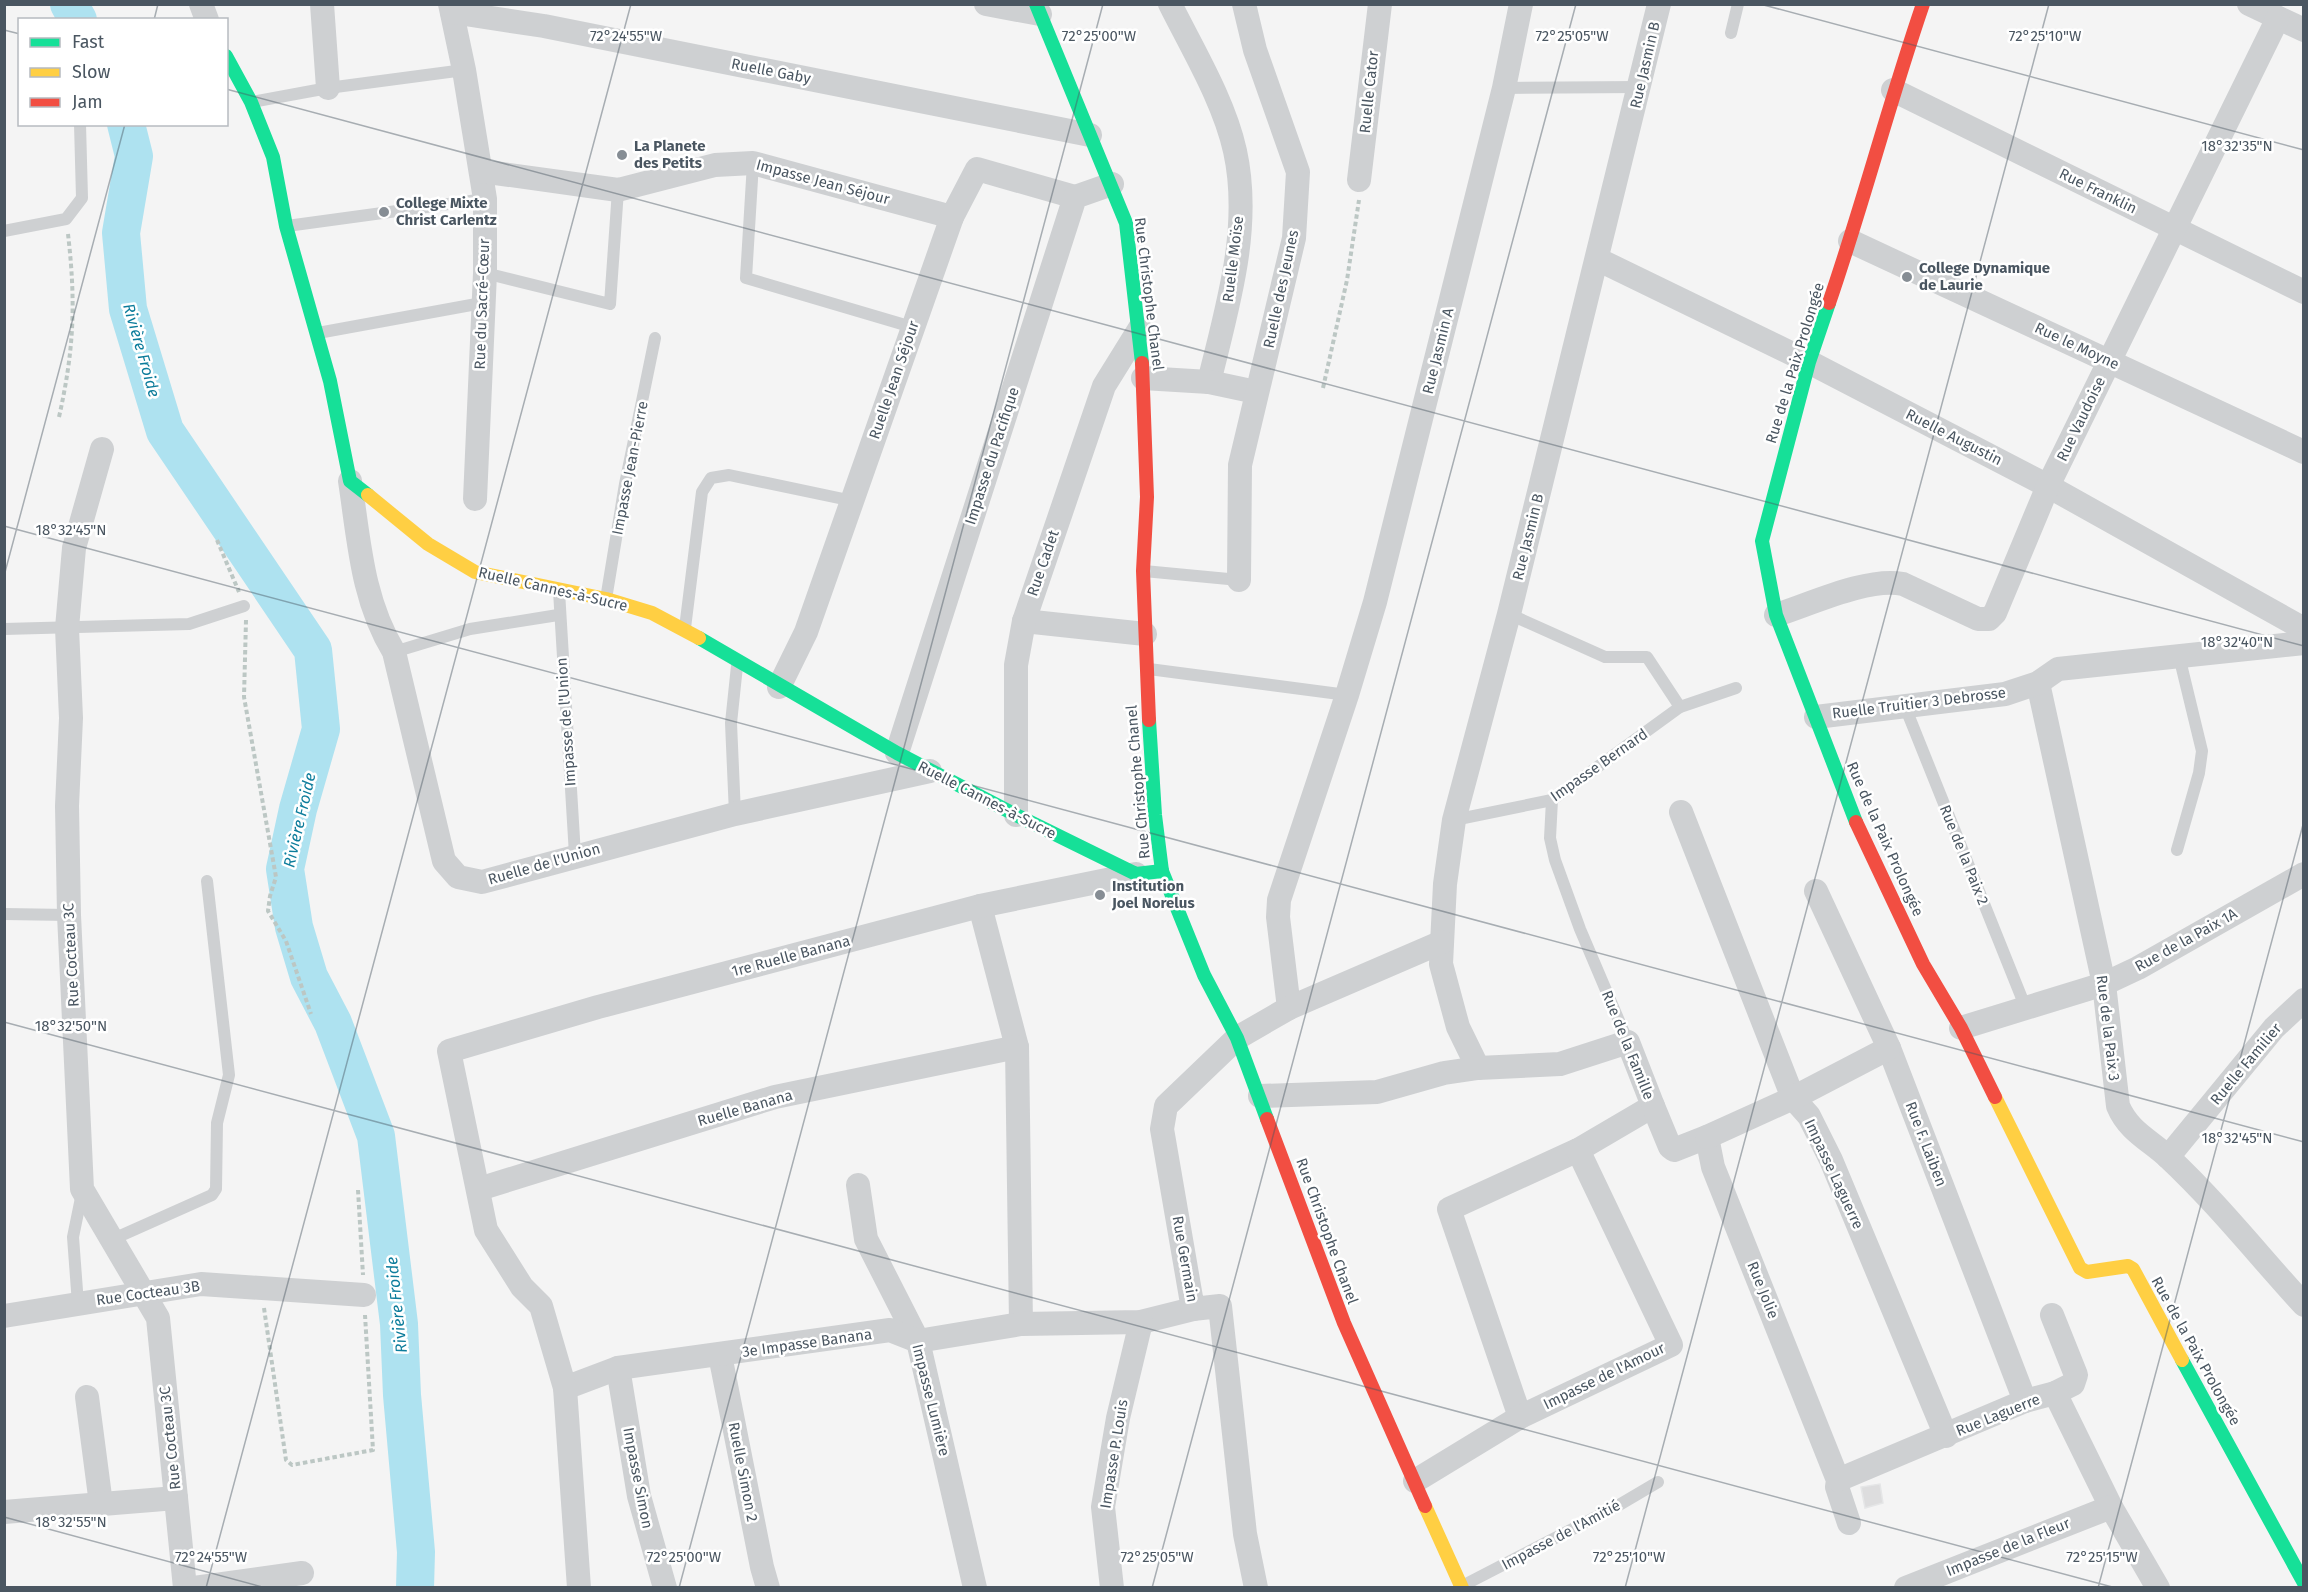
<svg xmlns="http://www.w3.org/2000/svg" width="2308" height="1592" font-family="'Fira Sans',sans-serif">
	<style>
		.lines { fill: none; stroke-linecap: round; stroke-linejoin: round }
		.river { stroke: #aee2f0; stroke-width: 38 }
		.building { fill: #ddddde; stroke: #e5e6e7; stroke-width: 1.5 }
		.path { stroke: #bcc7c4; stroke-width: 4; stroke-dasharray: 4.5 3; stroke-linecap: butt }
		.lane { stroke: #ced0d2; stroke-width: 12 }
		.street { stroke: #ced0d2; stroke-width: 24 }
		.fast { stroke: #16e098; stroke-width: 14 }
		.slow { stroke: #ffcf43; stroke-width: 14 }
		.jam { stroke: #f24e42; stroke-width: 14 }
		.ticks { fill: none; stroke: #4a5661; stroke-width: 1.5; stroke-opacity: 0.45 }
		.poi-dot { fill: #868d94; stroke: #fff; stroke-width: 2 }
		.labels { text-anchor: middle; stroke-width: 5; stroke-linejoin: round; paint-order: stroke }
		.street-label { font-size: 15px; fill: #4a5661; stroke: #fff }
		.poi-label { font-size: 15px; font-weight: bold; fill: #4a5661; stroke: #fff; text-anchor: start }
		.water-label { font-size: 16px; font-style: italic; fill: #0c7c9b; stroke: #fff }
		.ticks-label { font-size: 15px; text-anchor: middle; fill: #4a5661; stroke: #fff; stroke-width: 5; stroke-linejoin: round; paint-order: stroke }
	</style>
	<rect width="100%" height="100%" fill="#f4f4f4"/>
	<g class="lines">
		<g class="river">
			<polyline points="69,4 78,20"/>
			<polyline points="126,124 134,156 121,233 128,309 165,431 313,650 321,729 298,809 285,869 294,927 309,977 333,1023 376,1136 399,1324 402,1395 416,1552 415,1588"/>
		</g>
	</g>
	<polygon class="building" points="1880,1484 1883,1503 1865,1508 1861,1487"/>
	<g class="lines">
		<g class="path">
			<polyline points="1323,388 1347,280 1359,200"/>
			<path d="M59,417C74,350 76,303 68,234"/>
			<polyline points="217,540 239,592"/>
			<polyline points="246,620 244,697 276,877 270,896 268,911 286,941 311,1014"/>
			<polyline points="358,1190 363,1275"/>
			<polyline points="264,1308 286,1460 292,1465 373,1450 365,1315"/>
		</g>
		<g class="lane">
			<polyline points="1731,33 1738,4"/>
			<polyline points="1504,88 1640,87"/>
			<polyline points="252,102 328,88 464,70"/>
			<polyline points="753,163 746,278 912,327"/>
			<polyline points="287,226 485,199"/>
			<polyline points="4,231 66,219 82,198 80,124"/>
			<polyline points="485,273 610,304 618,190"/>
			<polyline points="318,333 482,303"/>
			<polyline points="1144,571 1239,580"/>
			<polyline points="559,591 575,855"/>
			<polyline points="606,599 625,484 655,338"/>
			<polyline points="1509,614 1605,657 1647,657 1680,707"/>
			<polyline points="685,628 702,492 711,478 729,475 853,501"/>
			<polyline points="4,629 189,624 244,606"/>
			<polyline points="394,652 470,629 558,615"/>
			<polyline points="1149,669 1347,695"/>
			<polyline points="1904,704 2025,1006"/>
			<polyline points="1552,800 1550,838 1555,860 1580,929 1628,1042"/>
			<polyline points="735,814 731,723 737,666"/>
			<polyline points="1454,820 1552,800 1680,707 1736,688"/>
			<polyline points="2177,850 2199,773 2202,751 2179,656"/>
			<polyline points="4,914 69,915"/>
			<polyline points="111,1240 212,1195 216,1189 217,1123 229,1075 207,881"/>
			<polyline points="78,1304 73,1237 82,1193"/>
			<polyline points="1464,1585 1619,1505 1658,1482"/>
		</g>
		<g class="street">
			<polyline points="201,4 207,20"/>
			<polyline points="322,4 328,88"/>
			<polyline points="450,4 464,70 485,199 485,273 475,499"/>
			<polyline points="986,4 1040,14"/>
			<path d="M1170,4C1193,50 1224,101 1235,151C1252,228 1227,308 1209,382"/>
			<polyline points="2249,4 2304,30"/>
			<polyline points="452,12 544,26 1090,135"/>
			<polyline points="1893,90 2304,292"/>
			<polyline points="481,171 618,190 715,165 753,163 952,217"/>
			<polyline points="1359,180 1380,4"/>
			<polyline points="1850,241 2304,452"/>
			<polyline points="1597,259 1809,362 2048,486 2304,629"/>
			<polyline points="1143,378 1209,382 1256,392"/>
			<polyline points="102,449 74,548 67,628 71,718 67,806 69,915 82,1189 158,1318 185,1588"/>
			<path d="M350,481C359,540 362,600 394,652L444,861L458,877L482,882L735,814L930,771"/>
			<polyline points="1239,580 1240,465 1294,238 1298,172 1255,50 1244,4"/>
			<path d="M1776,615C1811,604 1867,577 1903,584L1978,619H1989L1995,613L2048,486L2278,18"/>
			<polyline points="1024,621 1145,634"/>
			<path d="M2038,683L2104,984L2118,1106C2129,1132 2150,1140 2169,1158C2217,1203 2259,1256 2304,1305"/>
			<polyline points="779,687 806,632 952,217 977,169 1075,197"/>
			<polyline points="1816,717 2005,694 2038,683 2058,669 2304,643"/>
			<polyline points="897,753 1075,197 1112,184"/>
			<polyline points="1681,812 1793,1098 1809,1116 1831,1160 1946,1436"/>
			<polyline points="1016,815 1016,665 1024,621 1104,386 1140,328"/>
			<polyline points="1816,891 1889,1048 2025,1401"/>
			<polyline points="980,906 1017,1047 1021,1324"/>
			<polyline points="1289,1008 1278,917 1279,900 1347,695 1375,602 1504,88 1521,4"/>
			<polyline points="1961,1028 2104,984 2138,968 2304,874"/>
			<polyline points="1478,1068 1458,1027 1441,964 1445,884 1454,820 1509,614 1659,4"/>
			<polyline points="1260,1096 1377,1092 1444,1073 1478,1068 1560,1064 1628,1042 1653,1106 1578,1150 1449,1209 1520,1417"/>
			<polyline points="1653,1106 1670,1147 1674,1150 1707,1137 1713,1167 1838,1480 1837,1487 1849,1523"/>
			<polyline points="1707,1137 1793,1098 1889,1048"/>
			<polyline points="2168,1157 2274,1028 2304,1000"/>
			<polyline points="858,1185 866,1239 918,1341 975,1588"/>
			<polyline points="479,1189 775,1097 1017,1047"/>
			<polyline points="2052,1315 2076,1375 2073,1384 2055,1393"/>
			<polyline points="4,1316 201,1284 364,1295"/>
			<polyline points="720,1355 762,1567 768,1588"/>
			<polyline points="618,1368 639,1496 665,1588"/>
			<polyline points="565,1388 618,1368 890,1330 918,1341 1021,1324 1141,1322 1193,1309"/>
			<polyline points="87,1397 101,1504"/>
			<polyline points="1838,1480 2025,1401 2055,1393 2111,1507 2158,1588"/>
			<polyline points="1415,1481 1520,1417 1671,1345 1578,1150"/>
			<polyline points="4,1512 176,1498"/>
			<polyline points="194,1588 302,1573"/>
			<polyline points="579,1588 565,1388 541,1306 522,1287 486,1230 449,1051 598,1007 980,906 1136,874"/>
			<polyline points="1112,1588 1103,1507 1118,1418 1141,1322"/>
			<polyline points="1256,1588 1245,1534 1220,1306 1193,1309 1162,1129 1166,1106 1237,1038 1289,1008 1442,942"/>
			<polyline points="1906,1588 2111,1507"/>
		</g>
		<g class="fast">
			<polyline points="1036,4 1126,223 1142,363"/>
			<polyline points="226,56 251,102 273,157 286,226 330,381 350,481 368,495"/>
			<polyline points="1829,303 1809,362 1762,541 1776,615 1856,822"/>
			<polyline points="699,638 897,753 1016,815 1136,874 1162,871"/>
			<polyline points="1149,720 1155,815 1162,871 1204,975 1237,1038 1267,1119"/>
			<polyline points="2182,1360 2304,1583"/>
		</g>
		<g class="slow">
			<polyline points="368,495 428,544 475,572 606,599 652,613 699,638"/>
			<polyline points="1995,1097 2080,1268 2087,1272 2128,1266 2133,1269 2182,1360"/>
			<polyline points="1425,1506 1462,1588"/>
		</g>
		<g class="jam">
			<path d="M1829,303C1863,204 1889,103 1923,4"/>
			<polyline points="1142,363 1147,497 1143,571 1149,720"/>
			<polyline points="1856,822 1923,964 1961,1028 1995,1097"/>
			<polyline points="1267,1119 1344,1323 1425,1506"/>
		</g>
	</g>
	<path class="ticks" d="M1760,4L2304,150M154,20L158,4M4,30L20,34M226,89L2304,646M4,526L2304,1142M4,576L125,124M4,1022L2116,1588M4,1517L266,1588M206,1588L631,4M679,1588L1103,4M1152,1588L1576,4M1625,1588L2049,4M2098,1588L2304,821"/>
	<g class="poi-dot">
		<circle cx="622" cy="155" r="6"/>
		<circle cx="384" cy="212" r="6"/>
		<circle cx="1907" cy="277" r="6"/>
		<circle cx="1100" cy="895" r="6"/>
	</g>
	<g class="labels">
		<g class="street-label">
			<text transform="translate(1645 65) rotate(-77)" y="5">Rue Jasmin B</text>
			<text transform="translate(771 71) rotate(11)" y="5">Ruelle Gaby</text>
			<text transform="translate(1369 92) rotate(-84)" y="5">Ruelle Cator</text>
			<text transform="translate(823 182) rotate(15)" y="5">Impasse Jean Séjour</text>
			<text transform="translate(2098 191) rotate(26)" y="5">Rue Franklin</text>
			<text transform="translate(1233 259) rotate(-83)" y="5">Ruelle Moïse</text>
			<text transform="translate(1281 289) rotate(-78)" y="5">Ruelle des Jeunes</text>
			<text transform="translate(1149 294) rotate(83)" y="5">Rue Christophe Chanel</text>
			<text transform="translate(482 304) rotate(-88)" y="5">Rue du Sacré-Cœur</text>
			<text transform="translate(2077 346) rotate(25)" y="5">Rue le Moyne</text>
			<text transform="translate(1438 351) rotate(-76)" y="5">Rue Jasmin A</text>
			<text transform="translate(1795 363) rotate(-73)" y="5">Rue de la Paix Prolongée</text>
			<text transform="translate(894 380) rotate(-71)" y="5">Ruelle Jean Séjour</text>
			<text transform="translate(2081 419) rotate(-64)" y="5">Rue Vaudoise</text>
			<text transform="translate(1954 437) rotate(27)" y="5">Ruelle Augustin</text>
			<text transform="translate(992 456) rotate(-72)" y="5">Impasse du Pacifique</text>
			<text transform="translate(630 468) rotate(-79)" y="5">Impasse Jean-Pierre</text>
			<text transform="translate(1528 537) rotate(-76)" y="5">Rue Jasmin B</text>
			<text transform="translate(1043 563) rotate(-71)" y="5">Rue Cadet</text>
			<text transform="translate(553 589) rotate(13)" y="5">Ruelle Cannes-à-Sucre</text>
			<text transform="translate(1919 703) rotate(-7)" y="5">Ruelle Truitier 3 Debrosse</text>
			<text transform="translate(566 722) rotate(-94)" y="5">Impasse de l'Union</text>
			<text transform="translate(1599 765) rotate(-35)" y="5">Impasse Bernard</text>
			<text transform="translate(1138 782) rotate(-95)" y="5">Rue Christophe Chanel</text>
			<text transform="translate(987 800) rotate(27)" y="5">Ruelle Cannes-à-Sucre</text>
			<text transform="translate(1885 839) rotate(66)" y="5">Rue de la Paix Prolongée</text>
			<text transform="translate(1964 855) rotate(68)" y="5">Rue de la Paix 2</text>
			<text transform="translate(544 864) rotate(-16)" y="5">Ruelle de l'Union</text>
			<text transform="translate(2186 940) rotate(-29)" y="5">Rue de la Paix 1A</text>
			<text transform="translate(71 955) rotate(-93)" y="5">Rue Cocteau 3C</text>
			<text transform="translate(791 956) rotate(-15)" y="5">1re Ruelle Banana</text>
			<text transform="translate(2108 1028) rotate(83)" y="5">Rue de la Paix 3</text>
			<text transform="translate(1628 1045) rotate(68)" y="5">Rue de la Famille</text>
			<text transform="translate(2246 1064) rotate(-50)" y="5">Ruelle Familier</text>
			<text transform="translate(745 1108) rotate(-16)" y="5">Ruelle Banana</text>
			<text transform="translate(1926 1144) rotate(69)" y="5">Rue F. Laiben</text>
			<text transform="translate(1834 1174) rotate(65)" y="5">Impasse Laguerre</text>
			<text transform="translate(1327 1231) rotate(70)" y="5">Rue Christophe Chanel</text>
			<text transform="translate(1185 1259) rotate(80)" y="5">Rue Germain</text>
			<text transform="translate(1763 1290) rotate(68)" y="5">Rue Jolie</text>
			<text transform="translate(148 1293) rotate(-8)" y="5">Rue Cocteau 3B</text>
			<text transform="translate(807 1343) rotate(-8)" y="5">3e Impasse Banana</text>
			<text transform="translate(2196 1351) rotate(61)" y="5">Rue de la Paix Prolongée</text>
			<text transform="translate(1604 1376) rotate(-26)" y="5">Impasse de l'Amour</text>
			<text transform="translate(931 1400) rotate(76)" y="5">Impasse Lumière</text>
			<text transform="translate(1998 1415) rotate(-22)" y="5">Rue Laguerre</text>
			<text transform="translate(170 1438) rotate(-96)" y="5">Rue Cocteau 3C</text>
			<text transform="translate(1114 1454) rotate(-81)" y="5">Impasse P. Louis</text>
			<text transform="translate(743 1472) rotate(79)" y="5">Ruelle Simon 2</text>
			<text transform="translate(638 1478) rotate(79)" y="5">Impasse Simon</text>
			<text transform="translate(1561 1535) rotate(-28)" y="5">Impasse de l'Amitié</text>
			<text transform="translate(2008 1547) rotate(-22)" y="5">Impasse de la Fleur</text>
		</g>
		<g class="poi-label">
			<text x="634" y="151">La Planete<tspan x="634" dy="17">des Petits</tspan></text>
			<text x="396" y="208">College Mixte<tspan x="396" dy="17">Christ Carlentz</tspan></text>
			<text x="1919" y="273">College Dynamique<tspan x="1919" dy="17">de Laurie</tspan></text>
			<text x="1112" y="891">Institution<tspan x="1112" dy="17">Joel Norelus</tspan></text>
		</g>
		<g class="water-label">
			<text transform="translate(142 350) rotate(74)" y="6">Rivière Froide</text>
			<text transform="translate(299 820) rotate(-77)" y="6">Rivière Froide</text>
			<text transform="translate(396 1305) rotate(-96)" y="6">Rivière Froide</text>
		</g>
	</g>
	<g class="ticks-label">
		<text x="626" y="41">72°24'55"W</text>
		<text x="1099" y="41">72°25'00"W</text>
		<text x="1572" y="41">72°25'05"W</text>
		<text x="2045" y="41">72°25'10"W</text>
		<text x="2237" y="151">18°32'35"N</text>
		<text x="71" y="535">18°32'45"N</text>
		<text x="2237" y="647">18°32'40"N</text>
		<text x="71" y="1031">18°32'50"N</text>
		<text x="2237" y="1143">18°32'45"N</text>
		<text x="71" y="1527">18°32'55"N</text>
		<text x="211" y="1562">72°24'55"W</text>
		<text x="684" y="1562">72°25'00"W</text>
		<text x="1157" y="1562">72°25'05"W</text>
		<text x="1629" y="1562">72°25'10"W</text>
		<text x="2102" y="1562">72°25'15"W</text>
	</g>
	<rect width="2308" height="1592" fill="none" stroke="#4a5661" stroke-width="12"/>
	<rect x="18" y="18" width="210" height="108" fill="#ffffff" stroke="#b7bbc0" stroke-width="1.5"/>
	<rect x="30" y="38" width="30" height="9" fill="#16e098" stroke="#b7bbc0" stroke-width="1.5"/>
	<text x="72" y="48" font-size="18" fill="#4a5661">Fast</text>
	<rect x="30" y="68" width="30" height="9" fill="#ffcf43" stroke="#b7bbc0" stroke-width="1.5"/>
	<text x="72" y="78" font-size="18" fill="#4a5661">Slow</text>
	<rect x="30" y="98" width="30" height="9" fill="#f24e42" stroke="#b7bbc0" stroke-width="1.5"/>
	<text x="72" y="108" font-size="18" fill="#4a5661">Jam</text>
</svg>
